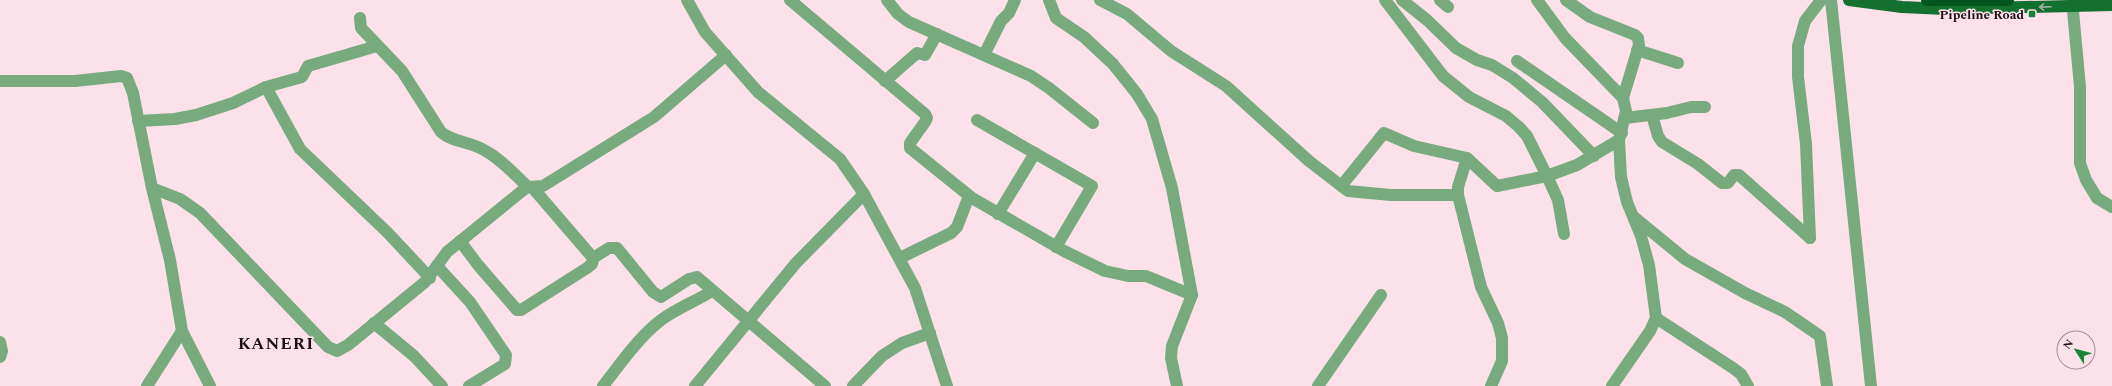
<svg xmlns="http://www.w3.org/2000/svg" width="2112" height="386" font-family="Spectral,serif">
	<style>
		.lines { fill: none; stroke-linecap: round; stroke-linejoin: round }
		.minor { stroke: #77ab7e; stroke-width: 12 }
		.major { stroke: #13702f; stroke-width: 12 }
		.highway-bridge { stroke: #01571f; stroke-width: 12 }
		.oneway { stroke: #9fb49f }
		.poi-dot { fill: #198338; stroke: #fde1ea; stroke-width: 1.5 }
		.labels { text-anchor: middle; stroke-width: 3; stroke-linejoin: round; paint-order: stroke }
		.poi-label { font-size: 13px; font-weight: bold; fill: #1b1014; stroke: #fde1ea; text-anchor: end }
		.district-label { font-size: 17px; font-weight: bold; letter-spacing: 1px; fill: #1b1014; stroke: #fde1ea }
	</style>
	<rect width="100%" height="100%" fill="#fde1ea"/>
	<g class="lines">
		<g class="minor">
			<polyline points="687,0 705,32 758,92 840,159 864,194 915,288 947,386"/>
			<polyline points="790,0 925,114 927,118 925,122 910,143 910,148 972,198 1064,251 1105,271 1128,276 1146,276 1192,295"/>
			<polyline points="887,0 898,14 909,22 1031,76 1049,88 1093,123"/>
			<polyline points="1049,0 1056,18 1084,37 1113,64 1137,94 1152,119 1172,188 1192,295 1172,346 1171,358 1177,386"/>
			<polyline points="1100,0 1127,14 1171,51 1226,86 1309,161 1348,191 1391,195 1458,195 1458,187 1467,158 1497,186 1547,176 1527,136 1519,127 1506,116 1469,97 1443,76 1385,0"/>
			<polyline points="1402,0 1427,20 1456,48 1477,60 1492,65 1513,78 1542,102 1594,156"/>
			<polyline points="1440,0 1448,7"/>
			<polyline points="1537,0 1565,38 1623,98 1626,111 1619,140"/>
			<polyline points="1566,0 1590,17 1635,35 1638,38 1639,45 1623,98"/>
			<polyline points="1831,0 1871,386"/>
			<polyline points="2072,0 2080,87 2080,163 2086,180 2097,198 2112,207"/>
			<path d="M360,18L361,28L402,71L441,132C452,142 471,142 484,150C501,159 514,174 528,187"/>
			<polyline points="1637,50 1678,63"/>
			<polyline points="984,55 1001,21 1009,13 1015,0"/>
			<polyline points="1517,61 1622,133"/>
			<polyline points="0,81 75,81 121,76 127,78 133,93 152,188 180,199 200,213 328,347 337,351 348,345 425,282 447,252 522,191 528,187 543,186 654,117 726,55"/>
			<polyline points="885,81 917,53 925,55 937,34"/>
			<polyline points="266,87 300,149 388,233 430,278"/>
			<polyline points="1652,115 1658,136 1662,142 1698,164 1722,183 1728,183 1734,175 1739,175 1810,238"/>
			<polyline points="1625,118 1667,113 1691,107 1705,107"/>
			<polyline points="977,120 1092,186 1056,247"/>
			<polyline points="138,121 175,119 196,115 233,103 266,87 302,77 308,66 377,46"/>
			<polyline points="1342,185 1384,133 1414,146 1467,158"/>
			<polyline points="152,188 170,260 182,331 210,386"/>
			<polyline points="1458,195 1481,287 1498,323 1502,338 1502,361 1491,386"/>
			<polyline points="998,214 1035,153"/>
			<polyline points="1635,218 1685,259 1745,293 1785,312 1820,336 1827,386"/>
			<polyline points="1564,234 1558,200 1547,176 1577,165 1619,140 1621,177 1627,202 1641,236 1649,265 1656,318 1650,331 1612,386"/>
			<polyline points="1810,238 1806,144 1798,77 1798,46 1805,21 1821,0"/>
			<polyline points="460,241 478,265 517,310 521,310 587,268 592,264 593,258 532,187"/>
			<polyline points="593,258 609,248 617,248 653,292 661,297 689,279 697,277 825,386"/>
			<polyline points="900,258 951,233 957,227 969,196"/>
			<polyline points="437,266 470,302 506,355 505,364 469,386"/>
			<polyline points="1656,318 1733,368 1741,374 1748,386"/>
			<polyline points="374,323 414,356 442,386"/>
			<polyline points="0,342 2,351 0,357"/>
			<polyline points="147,386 182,331"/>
			<path d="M603,386C621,363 638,338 661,320C676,309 696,301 712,291"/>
			<polyline points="695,386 796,263 864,194"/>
			<polyline points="853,386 882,356 902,343 930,333"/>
			<polyline points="1318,386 1381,295"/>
		</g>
		<polyline class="major" points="1849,0 1902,7 1945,9 2112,5"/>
		<polyline class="highway-bridge" points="1927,0 2008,0"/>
	</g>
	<defs><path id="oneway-shaft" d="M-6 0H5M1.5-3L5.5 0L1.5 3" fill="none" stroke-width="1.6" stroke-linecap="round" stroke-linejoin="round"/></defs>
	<use class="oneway" href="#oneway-shaft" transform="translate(2045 7) rotate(178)"/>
	<rect class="poi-dot" x="2028" y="10" width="8" height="8" rx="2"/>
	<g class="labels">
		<g class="poi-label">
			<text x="2024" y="19">Pipeline Road</text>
		</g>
		<g class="district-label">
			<text x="276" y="349">KANERI</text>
		</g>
	</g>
	<g transform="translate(2076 350) rotate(306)"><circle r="19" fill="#fde1ea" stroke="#a38d94"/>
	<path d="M0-3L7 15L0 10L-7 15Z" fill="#198338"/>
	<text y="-6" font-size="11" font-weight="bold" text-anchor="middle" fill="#1b1014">N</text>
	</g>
</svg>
